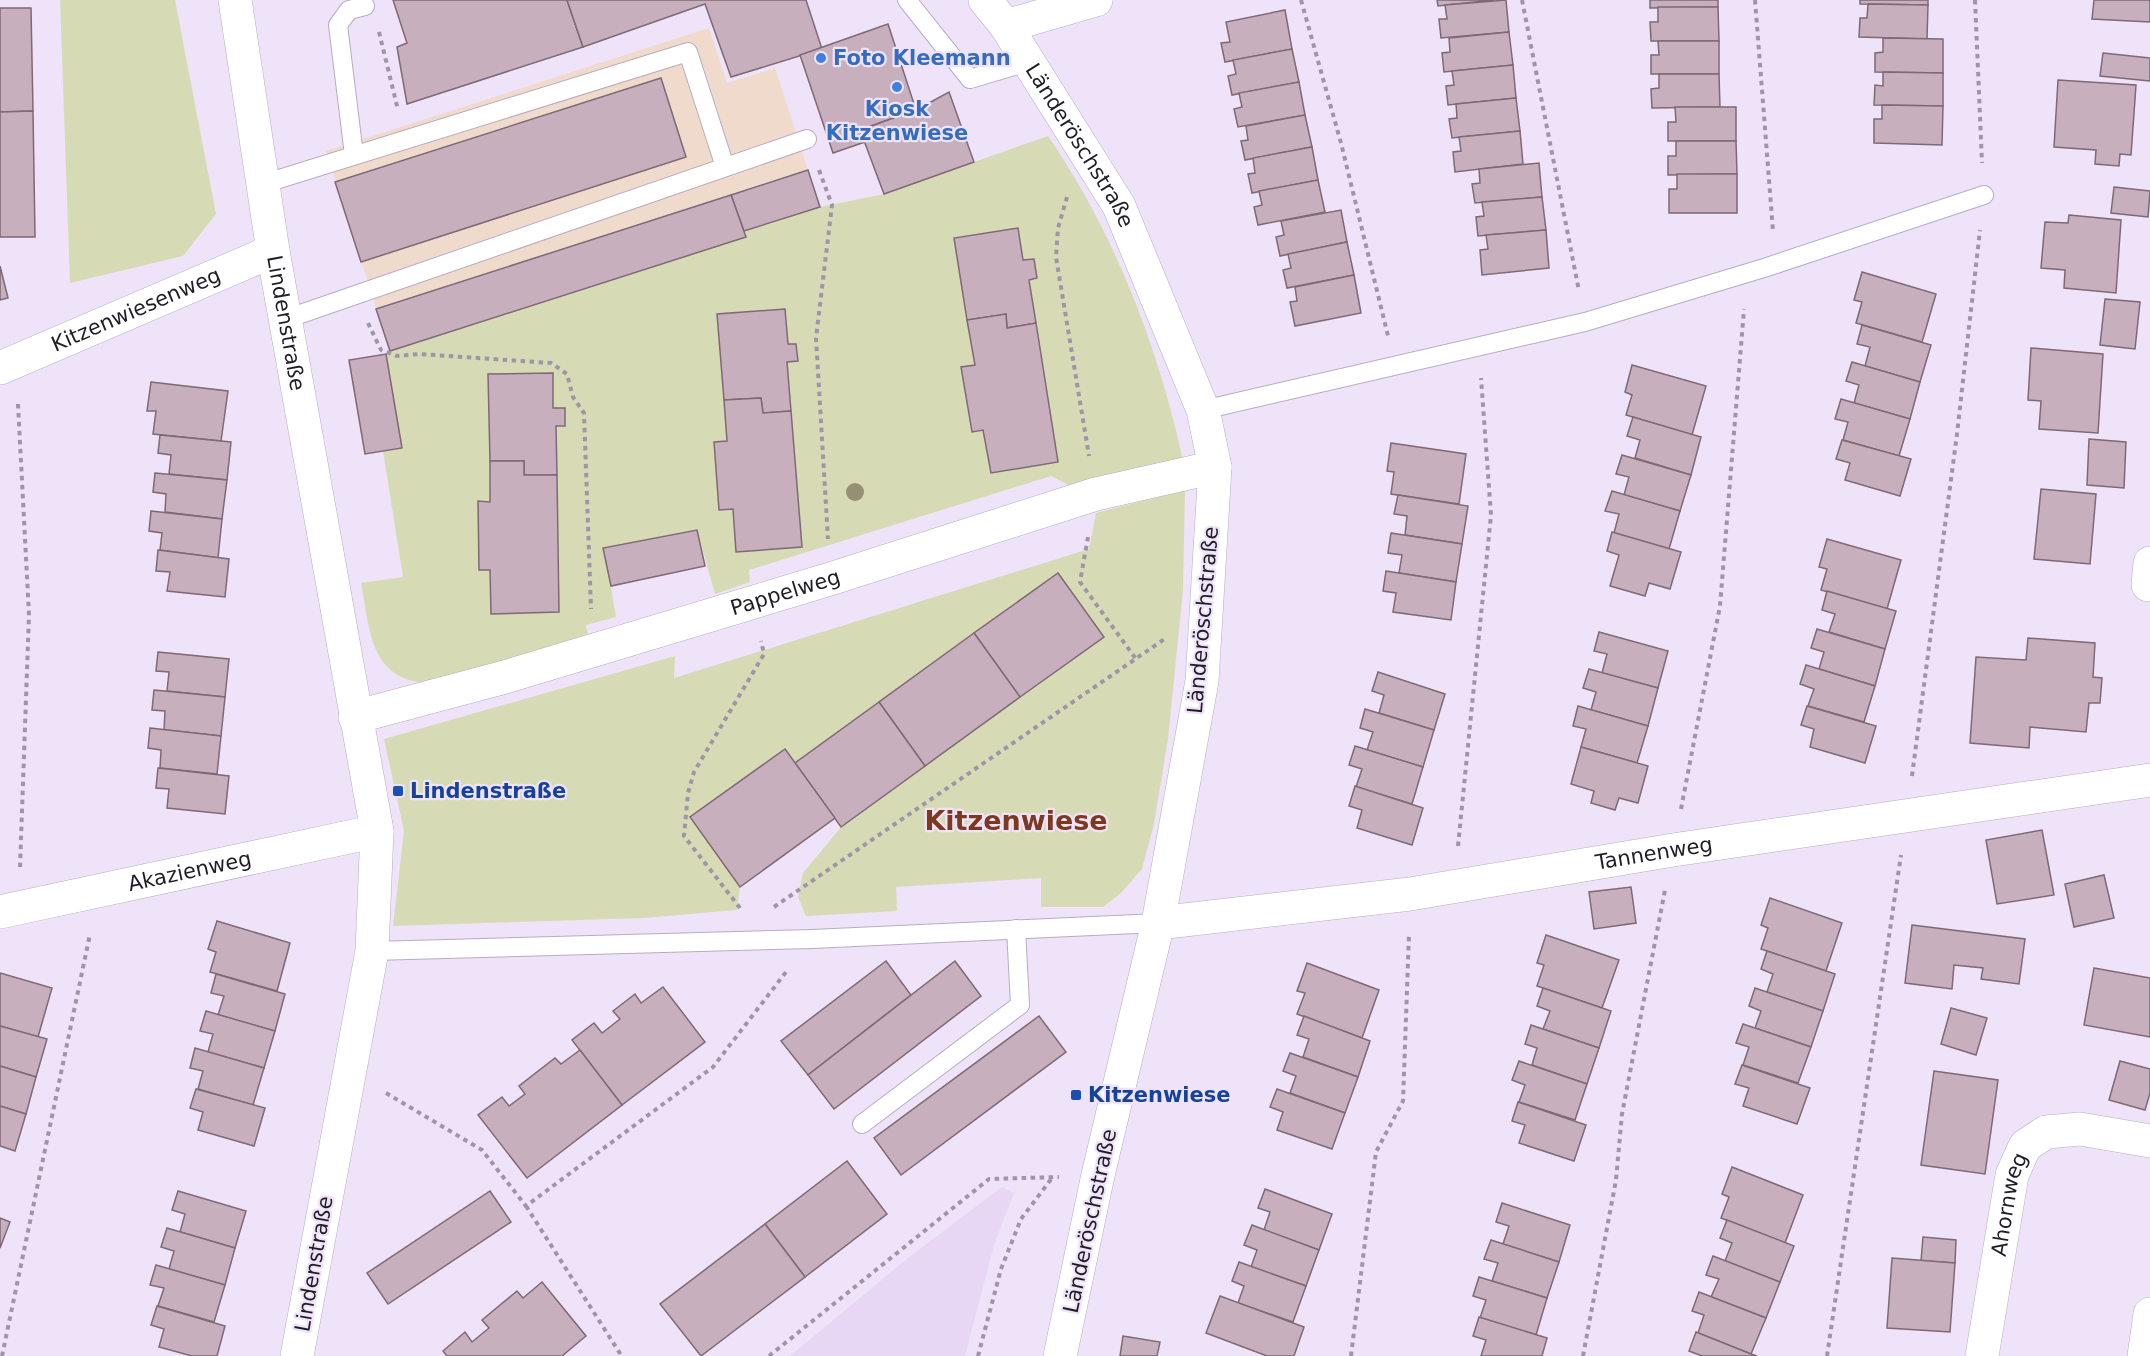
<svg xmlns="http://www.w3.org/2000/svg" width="2150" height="1356" font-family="'DejaVu Sans',sans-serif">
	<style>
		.industrial { fill: #efdacc }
		.built { fill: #e7d7f5 }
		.green { fill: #d7dbb5; fill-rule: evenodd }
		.building { fill: #c7afbd; stroke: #7e6976; stroke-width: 1.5 }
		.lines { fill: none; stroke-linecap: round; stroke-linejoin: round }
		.lane-casing { stroke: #b7acc2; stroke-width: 20 }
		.street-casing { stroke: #b7acc2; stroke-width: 34 }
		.path { stroke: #9e95a6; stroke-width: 4; stroke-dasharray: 4.5 4.5; stroke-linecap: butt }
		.lane { stroke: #fff; stroke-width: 18 }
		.street { stroke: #fff; stroke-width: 33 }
		.tree { fill: #959073 }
		.shop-dot { fill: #3f7fe0; stroke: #efe3fa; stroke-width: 2 }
		.transit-dot { fill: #1a4fb4; stroke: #efe3fa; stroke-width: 2 }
		.labels { text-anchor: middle; stroke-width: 4.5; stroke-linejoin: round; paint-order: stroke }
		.shop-label { font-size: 21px; font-weight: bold; fill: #366cbe; stroke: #efe3fa; text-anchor: start }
		.street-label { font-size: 21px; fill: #211d25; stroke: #efe3fa }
		.transit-label { font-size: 21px; font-weight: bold; fill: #164399; stroke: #efe3fa; text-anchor: start }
		.district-label { font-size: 27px; font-weight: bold; fill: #7c3920; stroke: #efe3fa }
	</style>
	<rect width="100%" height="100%" fill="#efe3fa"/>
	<polygon class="industrial" points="709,28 727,83 775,68 820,207 390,351 326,151"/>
	<polygon class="built" points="1002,1187 1014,1193 994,1245 965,1356 790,1356 908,1258"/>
	<g class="green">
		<polygon points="60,0 175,0 216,214 183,256 70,283"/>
		<path d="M1048,136C1114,232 1158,346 1183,460L1076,489L1051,476L749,570L750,582L715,594L697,530L604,548L616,617L586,625L589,642L427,683C369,679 370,629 361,583L403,577L383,451L402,448L386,354L390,351L820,207L884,194ZM1018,228L1023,260L1034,259L1037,278L1029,280L1058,462L991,473L983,430L971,432L961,368L975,365L954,238ZM717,315L788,344H796L798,361L787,362L801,547L736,551L733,509H719L714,443L727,441ZM552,373L553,408L565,409V426H556L559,612L491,614L490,570L479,569L478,502H490L488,374Z"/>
		<polygon points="1185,490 1183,590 1168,739 1154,824 1142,869 1121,893 1103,907 1041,907 1041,878 896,887 897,911 806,916 798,897 803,873 841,827 1104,637 1058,573 795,763 784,749 690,817 740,887 737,910 644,918 393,926 404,831 384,739 675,656 674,678 1089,549 1096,513"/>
	</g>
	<g class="building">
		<polygon points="393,0 567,0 583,47 407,104 397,47 407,43"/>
		<polygon points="567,0 806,0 822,49 731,77 705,4 583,47"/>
		<polygon points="1437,0 1494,0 1438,6"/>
		<polygon points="1506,0 1509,32 1441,38 1439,19 1447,19 1445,5"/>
		<polygon points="1650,0 1718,0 1718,7 1650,8"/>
		<polygon points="1860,0 1928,0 1928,5 1860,4"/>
		<polygon points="2094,0 2150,0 2150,22 2092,19"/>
		<polygon points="1868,4 1928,5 1927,39 1859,37 1860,18 1867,18"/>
		<polygon points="1658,7 1718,7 1719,41 1651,41 1650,22 1658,22"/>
		<polygon points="0,8 31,8 33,111 0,112"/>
		<polygon points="1285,10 1292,49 1225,62 1221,43 1230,42 1226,22"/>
		<polygon points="888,24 916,110 860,130 865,142 833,153 800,55"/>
		<polygon points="1509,32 1513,65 1444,72 1442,53 1450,52 1449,38"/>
		<polygon points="1883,38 1943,39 1943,73 1875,72 1875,53 1883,52"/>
		<polygon points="1658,41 1719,41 1719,74 1651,74 1651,55 1659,55"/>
		<polygon points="1292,49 1299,82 1232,95 1228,76 1236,74 1233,60"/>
		<polygon points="2103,53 2150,58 2150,81 2100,76"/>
		<polygon points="1513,65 1516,98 1448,105 1446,86 1454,85 1452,71"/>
		<polygon points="1883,72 1943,73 1943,106 1874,105 1875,85 1883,86"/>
		<polygon points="1659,74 1719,74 1720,107 1652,108 1651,89 1659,88"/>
		<polygon points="661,78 686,157 361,262 335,182"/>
		<polygon points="2058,80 2136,85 2131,155 2120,154 2119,166 2095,164 2096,150 2054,147"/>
		<polygon points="1299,82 1305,115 1238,127 1234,109 1242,107 1239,93"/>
		<polygon points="949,92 974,162 884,194 860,130 916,110"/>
		<polygon points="1516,98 1520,131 1452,138 1449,119 1457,118 1456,104"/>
		<polygon points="1882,105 1943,106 1942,145 1874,143 1874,119 1882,119"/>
		<polygon points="1675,107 1736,107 1736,141 1668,141 1668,122 1676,122"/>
		<polygon points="33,111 35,237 0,237 0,112"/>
		<polygon points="1305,115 1312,147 1245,160 1241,141 1248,140 1246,126"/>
		<polygon points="1520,131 1523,164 1455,172 1453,152 1461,151 1459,137"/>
		<polygon points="1676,141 1736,141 1737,174 1668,175 1668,156 1676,156"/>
		<polygon points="1312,147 1318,180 1252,193 1248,174 1255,173 1253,158"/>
		<polygon points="1539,163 1542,197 1475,203 1472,184 1480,183 1479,169"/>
		<polygon points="808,170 820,207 744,231 731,195"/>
		<polygon points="1677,174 1737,174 1737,213 1669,213 1669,189 1677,189"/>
		<polygon points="1318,180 1325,212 1258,225 1254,207 1262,205 1259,191"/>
		<polygon points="2114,187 2150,191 2148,217 2111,213"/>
		<polygon points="731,195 746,237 390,351 376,309"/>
		<polygon points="1542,197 1546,230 1478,236 1476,217 1484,216 1482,202"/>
		<polygon points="1341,210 1347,242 1280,256 1276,237 1284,235 1281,221"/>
		<polygon points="2069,215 2121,220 2116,293 2064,288 2065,270 2041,268 2045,222 2068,223"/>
		<polygon points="1018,228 1023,260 1034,259 1037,278 1029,280 1036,323 1007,328 1006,314 967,320 954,238"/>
		<polygon points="1546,230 1549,268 1482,275 1480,250 1488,249 1486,235"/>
		<polygon points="1347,242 1354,275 1287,288 1283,270 1291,268 1288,254"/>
		<polygon points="0,266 8,298 0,300"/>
		<polygon points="1862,272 1936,294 1922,342 1856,323 1862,302 1854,300"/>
		<polygon points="1354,275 1361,313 1295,326 1290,302 1297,301 1295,287"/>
		<polygon points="2105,299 2140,302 2135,349 2100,345"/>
		<polygon points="785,309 788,344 796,344 798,361 787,362 791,411 763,413 761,398 724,400 717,314"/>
		<polygon points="1006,314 1007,328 1036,323 1058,462 991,473 983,430 972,432 961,367 975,365 967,320"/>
		<polygon points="1862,325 1931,345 1920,382 1865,366 1870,347 1857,344"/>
		<polygon points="2031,348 2103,354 2098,433 2039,429 2041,401 2028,400"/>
		<polygon points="386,354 402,448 365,454 349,360"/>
		<polygon points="1852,362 1920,382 1910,419 1854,403 1859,385 1846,381"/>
		<polygon points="1632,365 1706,386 1692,435 1626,415 1632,395 1625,392"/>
		<polygon points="553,373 553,408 565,408 565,426 556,426 557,475 524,475 524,461 490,461 488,374"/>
		<polygon points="151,382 228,391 221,441 153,434 156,411 147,411"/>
		<polygon points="761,398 763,413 791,411 802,547 736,552 733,509 719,510 714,442 727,441 724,400"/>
		<polygon points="1841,399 1910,419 1899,456 1843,440 1848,422 1835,419"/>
		<polygon points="1633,417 1701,437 1691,475 1635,458 1640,440 1627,436"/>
		<polygon points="160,435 231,442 227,480 169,474 171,455 158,453"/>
		<polygon points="2089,439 2126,442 2124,488 2087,485"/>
		<polygon points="1842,440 1911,459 1900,496 1845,480 1850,463 1836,459"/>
		<polygon points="1391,443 1466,454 1459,504 1391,494 1394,472 1387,471"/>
		<polygon points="1622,455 1691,475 1680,511 1624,495 1629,477 1616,474"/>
		<polygon points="490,461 524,461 524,475 557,475 559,612 491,614 490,570 479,570 478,501 490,502"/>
		<polygon points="155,473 227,480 222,519 165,512 166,494 153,492"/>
		<polygon points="2041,489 2096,494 2090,564 2034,559"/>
		<polygon points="1612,491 1680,511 1669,549 1614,533 1619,514 1605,511"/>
		<polygon points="1398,495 1468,506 1462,544 1405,535 1407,516 1394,514"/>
		<polygon points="151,511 222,519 218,558 160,550 162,533 149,531"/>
		<polygon points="697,530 705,566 611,586 603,548"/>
		<polygon points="1612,532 1681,552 1670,589 1649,583 1645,596 1610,586 1619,555 1607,551"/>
		<polygon points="1391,533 1462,544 1456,582 1399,573 1402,555 1388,553"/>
		<polygon points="1827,539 1901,560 1887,609 1821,590 1827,569 1819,567"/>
		<polygon points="158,550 229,559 225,597 167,591 170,572 156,571"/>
		<polygon points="1386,571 1456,582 1451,620 1393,612 1396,593 1383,591"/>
		<polygon points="1058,573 1104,637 1020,697 974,633"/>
		<polygon points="1827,591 1896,611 1885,649 1829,632 1835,614 1822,610"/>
		<polygon points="1817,629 1885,649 1875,686 1819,669 1824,652 1811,648"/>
		<polygon points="1599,632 1668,651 1658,688 1602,673 1607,654 1594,651"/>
		<polygon points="974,633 1020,697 925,766 879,702"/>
		<polygon points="2028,638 2095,643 2093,677 2102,678 2100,703 2089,703 2086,732 2030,727 2029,748 1970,743 1976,657 2026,660"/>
		<polygon points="158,652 229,659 225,697 167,691 169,672 156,671"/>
		<polygon points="1806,665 1875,686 1864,722 1808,706 1814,689 1800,684"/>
		<polygon points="1589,669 1658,688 1648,726 1591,710 1596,692 1583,688"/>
		<polygon points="1378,672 1445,694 1434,730 1379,713 1384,695 1372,691"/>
		<polygon points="154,690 225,697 221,736 164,730 165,711 152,710"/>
		<polygon points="879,702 925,766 841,827 795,763"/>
		<polygon points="1578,706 1648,726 1637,763 1581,747 1586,729 1573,726"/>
		<polygon points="1807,706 1876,726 1865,763 1810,747 1814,729 1801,725"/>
		<polygon points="1365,709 1434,730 1423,767 1367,750 1373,732 1360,728"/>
		<polygon points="150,728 221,736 217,774 160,768 161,750 148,748"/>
		<polygon points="1355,746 1423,767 1412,804 1356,787 1362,769 1349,765"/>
		<polygon points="1581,747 1648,766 1638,803 1619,798 1615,810 1591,803 1594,791 1571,784"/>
		<polygon points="785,749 835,818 740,887 690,817"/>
		<polygon points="158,768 229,776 225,814 167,808 169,789 156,788"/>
		<polygon points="1355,786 1423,808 1412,845 1357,828 1362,810 1349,806"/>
		<polygon points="2042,830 2054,895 1997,904 1986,840"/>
		<polygon points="2104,875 2114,918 2074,927 2065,884"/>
		<polygon points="1631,887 1636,923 1594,929 1589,892"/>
		<polygon points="1770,898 1842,923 1826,971 1761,949 1768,928 1761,925"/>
		<polygon points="217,921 290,943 277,991 210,972 216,952 208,949"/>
		<polygon points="1912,925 2025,939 2019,984 1981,979 1983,968 1954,965 1952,989 1905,983"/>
		<polygon points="1546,935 1619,960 1602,1008 1537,986 1544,965 1537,963"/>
		<polygon points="1767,951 1835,974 1823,1011 1767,992 1773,974 1761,969"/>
		<polygon points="886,961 911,995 808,1075 781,1041"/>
		<polygon points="955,961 981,996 834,1109 808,1075"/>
		<polygon points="1307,963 1379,990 1362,1038 1297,1014 1305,993 1297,991"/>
		<polygon points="2094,968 2150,978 2150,1037 2084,1025"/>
		<polygon points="0,973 52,988 38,1037 0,1026"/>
		<polygon points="216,974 285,994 275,1031 218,1015 224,996 211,993"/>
		<polygon points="663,987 705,1042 622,1105 572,1040 594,1023 602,1033 620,1019 613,1011 635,994 641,1003"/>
		<polygon points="1543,988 1611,1011 1599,1048 1543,1029 1550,1011 1537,1006"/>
		<polygon points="1755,988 1823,1011 1811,1047 1755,1028 1761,1011 1749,1006"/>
		<polygon points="1951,1008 1987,1018 1976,1055 1941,1044"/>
		<polygon points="206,1011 275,1031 264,1068 208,1052 213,1034 200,1031"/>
		<polygon points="1039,1016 1066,1052 901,1175 874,1138"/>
		<polygon points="1304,1016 1370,1041 1358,1077 1303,1057 1309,1039 1297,1035"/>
		<polygon points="1743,1024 1811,1047 1798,1083 1743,1065 1749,1047 1736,1043"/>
		<polygon points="1531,1025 1599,1048 1587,1084 1532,1065 1537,1048 1525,1044"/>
		<polygon points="0,1026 47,1039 36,1077 0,1066"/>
		<polygon points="195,1048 264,1068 253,1105 198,1089 203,1071 190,1068"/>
		<polygon points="580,1050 622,1105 527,1178 478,1115 502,1097 509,1106 525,1094 519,1086 555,1058 561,1064"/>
		<polygon points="1290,1053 1358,1077 1345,1113 1290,1093 1296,1076 1283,1071"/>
		<polygon points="1519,1061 1587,1084 1575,1120 1519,1102 1525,1085 1512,1080"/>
		<polygon points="2120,1061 2150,1069 2150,1093 2145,1110 2109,1100"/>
		<polygon points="1742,1065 1810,1088 1797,1124 1743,1106 1749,1088 1735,1084"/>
		<polygon points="0,1066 36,1077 26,1114 0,1106"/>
		<polygon points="1934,1071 1998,1080 1985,1174 1921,1165"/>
		<polygon points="196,1089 265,1108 254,1146 198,1130 203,1112 190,1108"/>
		<polygon points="1277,1089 1345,1113 1332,1149 1277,1130 1283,1112 1270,1107"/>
		<polygon points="1518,1102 1586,1125 1574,1161 1519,1143 1525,1125 1512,1121"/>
		<polygon points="0,1106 26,1114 15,1151 0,1146"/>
		<polygon points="847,1161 887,1214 805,1277 765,1224"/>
		<polygon points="1732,1167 1803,1195 1785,1243 1721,1218 1729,1197 1722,1194"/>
		<polygon points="1265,1189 1332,1214 1319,1250 1264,1230 1270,1212 1258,1208"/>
		<polygon points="178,1191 246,1211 235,1248 180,1232 185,1214 172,1210"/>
		<polygon points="490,1191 511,1222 388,1304 367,1273"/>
		<polygon points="1502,1203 1570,1225 1559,1262 1503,1244 1509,1226 1496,1222"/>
		<polygon points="0,1218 10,1222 0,1248"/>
		<polygon points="1727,1220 1794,1246 1780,1282 1725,1261 1732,1243 1720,1238"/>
		<polygon points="765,1224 805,1277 701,1356 660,1304"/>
		<polygon points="1252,1225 1319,1250 1306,1286 1251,1267 1257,1250 1244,1245"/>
		<polygon points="167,1228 235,1248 225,1285 169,1269 174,1251 161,1247"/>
		<polygon points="1923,1237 1956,1240 1955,1263 1921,1261"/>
		<polygon points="1491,1240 1559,1262 1547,1298 1492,1281 1498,1263 1484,1259"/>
		<polygon points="1713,1256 1780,1282 1766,1318 1711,1297 1719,1279 1706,1275"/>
		<polygon points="1892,1258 1955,1263 1950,1332 1887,1328"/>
		<polygon points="1239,1262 1306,1286 1293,1322 1238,1303 1244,1286 1232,1281"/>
		<polygon points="156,1265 225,1285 214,1322 158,1306 164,1288 150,1285"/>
		<polygon points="1479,1277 1547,1298 1536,1335 1480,1318 1486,1300 1473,1296"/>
		<polygon points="542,1282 586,1336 562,1356 447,1356 443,1351 465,1332 472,1342 489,1328 482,1320 517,1291 523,1298"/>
		<polygon points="1699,1292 1766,1318 1751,1354 1698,1333 1704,1315 1692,1311"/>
		<polygon points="1220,1296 1304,1327 1294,1356 1267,1356 1206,1333"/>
		<polygon points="157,1306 225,1326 217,1356 192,1356 159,1347 164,1329 151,1325"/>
		<polygon points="1479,1317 1547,1338 1542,1356 1481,1356 1486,1340 1473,1336"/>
		<polygon points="1696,1332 1751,1354 1757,1356 1702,1356 1689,1351"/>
		<polygon points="1123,1336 1160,1342 1157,1356 1120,1356"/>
	</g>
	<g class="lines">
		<defs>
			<g id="lane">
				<polyline points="907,0 970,79 1028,62"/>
				<polyline points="354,155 338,25 349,10 365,6"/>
				<polyline points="263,184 688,52 725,167"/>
				<polyline points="286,319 807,139"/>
				<polyline points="1203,410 1585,322 1764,268 1984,195"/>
				<polyline points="372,951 812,939 1158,923"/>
				<polyline points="862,1124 1020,1005 1016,929"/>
			</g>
			<g id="street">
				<path id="s1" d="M235,0L273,251L377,831L372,951L297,1356"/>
				<path id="s2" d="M985,0L1006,26L1119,206L1203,410L1215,467L1202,681L1158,923L1098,1175L1060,1356"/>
				<polyline points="1006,26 1096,0"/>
				<path id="s3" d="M0,368L273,251"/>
				<polyline points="2148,585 2150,563"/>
				<path id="s4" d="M355,717L505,677L830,579L1096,494L1215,467"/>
				<path id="s5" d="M0,912L377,831"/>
				<path id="s6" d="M1158,923L1410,894L1673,850L2150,780"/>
				<path id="s7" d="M1982,1356L2012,1175L2025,1146L2046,1132L2080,1129L2150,1141"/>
				<polyline points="2144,1356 2150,1314"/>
			</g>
		</defs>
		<use href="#lane" class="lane-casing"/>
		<use href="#street" class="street-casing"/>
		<g class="path">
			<polyline points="1301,0 1341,143 1388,336"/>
			<polyline points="1522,0 1579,291"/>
			<polyline points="1755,0 1773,231"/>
			<polyline points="1975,0 1982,163"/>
			<polyline points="379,32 398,110"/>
			<polyline points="819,170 832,205 816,338 828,539"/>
			<polyline points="1067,197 1058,228 1056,257 1089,456"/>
			<polyline points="368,323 381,350 397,356 419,354 551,363 567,374 573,397 584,413 591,609"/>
			<polyline points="18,404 29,615 20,867"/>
			<polyline points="1088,537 1080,582 1136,659"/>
			<polyline points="1912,776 1957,434 1980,230"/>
			<polyline points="1681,809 1720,606 1744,309"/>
			<polyline points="1458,846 1491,515 1481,378"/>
			<polyline points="774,907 1166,638"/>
			<polyline points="740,908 684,836 688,793 694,772 764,654 761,641"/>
			<polyline points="386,1093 482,1150 526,1206 713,1067 786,972"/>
			<polyline points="526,1206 621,1355"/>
			<polyline points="2,1356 90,934"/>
			<polyline points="769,1356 989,1179 1059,1177"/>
			<polyline points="978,1356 1001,1269 1021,1219 1052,1178"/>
			<polyline points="1351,1356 1376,1152 1403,1101 1409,934"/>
			<polyline points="1583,1356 1616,1180 1622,1114 1665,890"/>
			<polyline points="1827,1356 1901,855"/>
		</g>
		<use href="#lane" class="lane"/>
		<use href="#street" class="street"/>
	</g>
	<circle class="tree" cx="855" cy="492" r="9"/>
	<g class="shop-dot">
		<circle cx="821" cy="58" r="6"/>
		<circle cx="897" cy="87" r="6"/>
	</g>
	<g class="transit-dot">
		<rect x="392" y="785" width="12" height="12" rx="3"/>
		<rect x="1070" y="1089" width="12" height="12" rx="3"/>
	</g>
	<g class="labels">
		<g class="shop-label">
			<text x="833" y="65">Foto Kleemann</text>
			<text x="897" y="116" text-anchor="middle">Kiosk<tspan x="897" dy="24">Kitzenwiese</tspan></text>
		</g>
		<g class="street-label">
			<text dy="7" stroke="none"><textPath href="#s2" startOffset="174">Länderöschstraße</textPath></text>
			<text dy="7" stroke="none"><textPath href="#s3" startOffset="148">Kitzenwiesenweg</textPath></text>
			<text dy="7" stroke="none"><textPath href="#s1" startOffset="327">Lindenstraße</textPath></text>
			<text dy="7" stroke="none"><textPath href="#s4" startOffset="448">Pappelweg</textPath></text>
			<text transform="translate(1203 620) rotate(-85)" y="7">Länderöschstraße</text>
			<text dy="7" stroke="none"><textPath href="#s6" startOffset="501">Tannenweg</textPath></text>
			<text dy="7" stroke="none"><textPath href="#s5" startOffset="194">Akazienweg</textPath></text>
			<text dy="7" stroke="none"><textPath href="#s7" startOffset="154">Ahornweg</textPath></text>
			<text transform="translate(1090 1221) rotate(-78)" y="7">Länderöschstraße</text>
			<text transform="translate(314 1264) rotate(-80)" y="7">Lindenstraße</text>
		</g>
		<g class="transit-label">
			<text x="410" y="798">Lindenstraße</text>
			<text x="1088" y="1102">Kitzenwiese</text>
		</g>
		<g class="district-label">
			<text x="1016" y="830">Kitzenwiese</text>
		</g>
	</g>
</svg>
